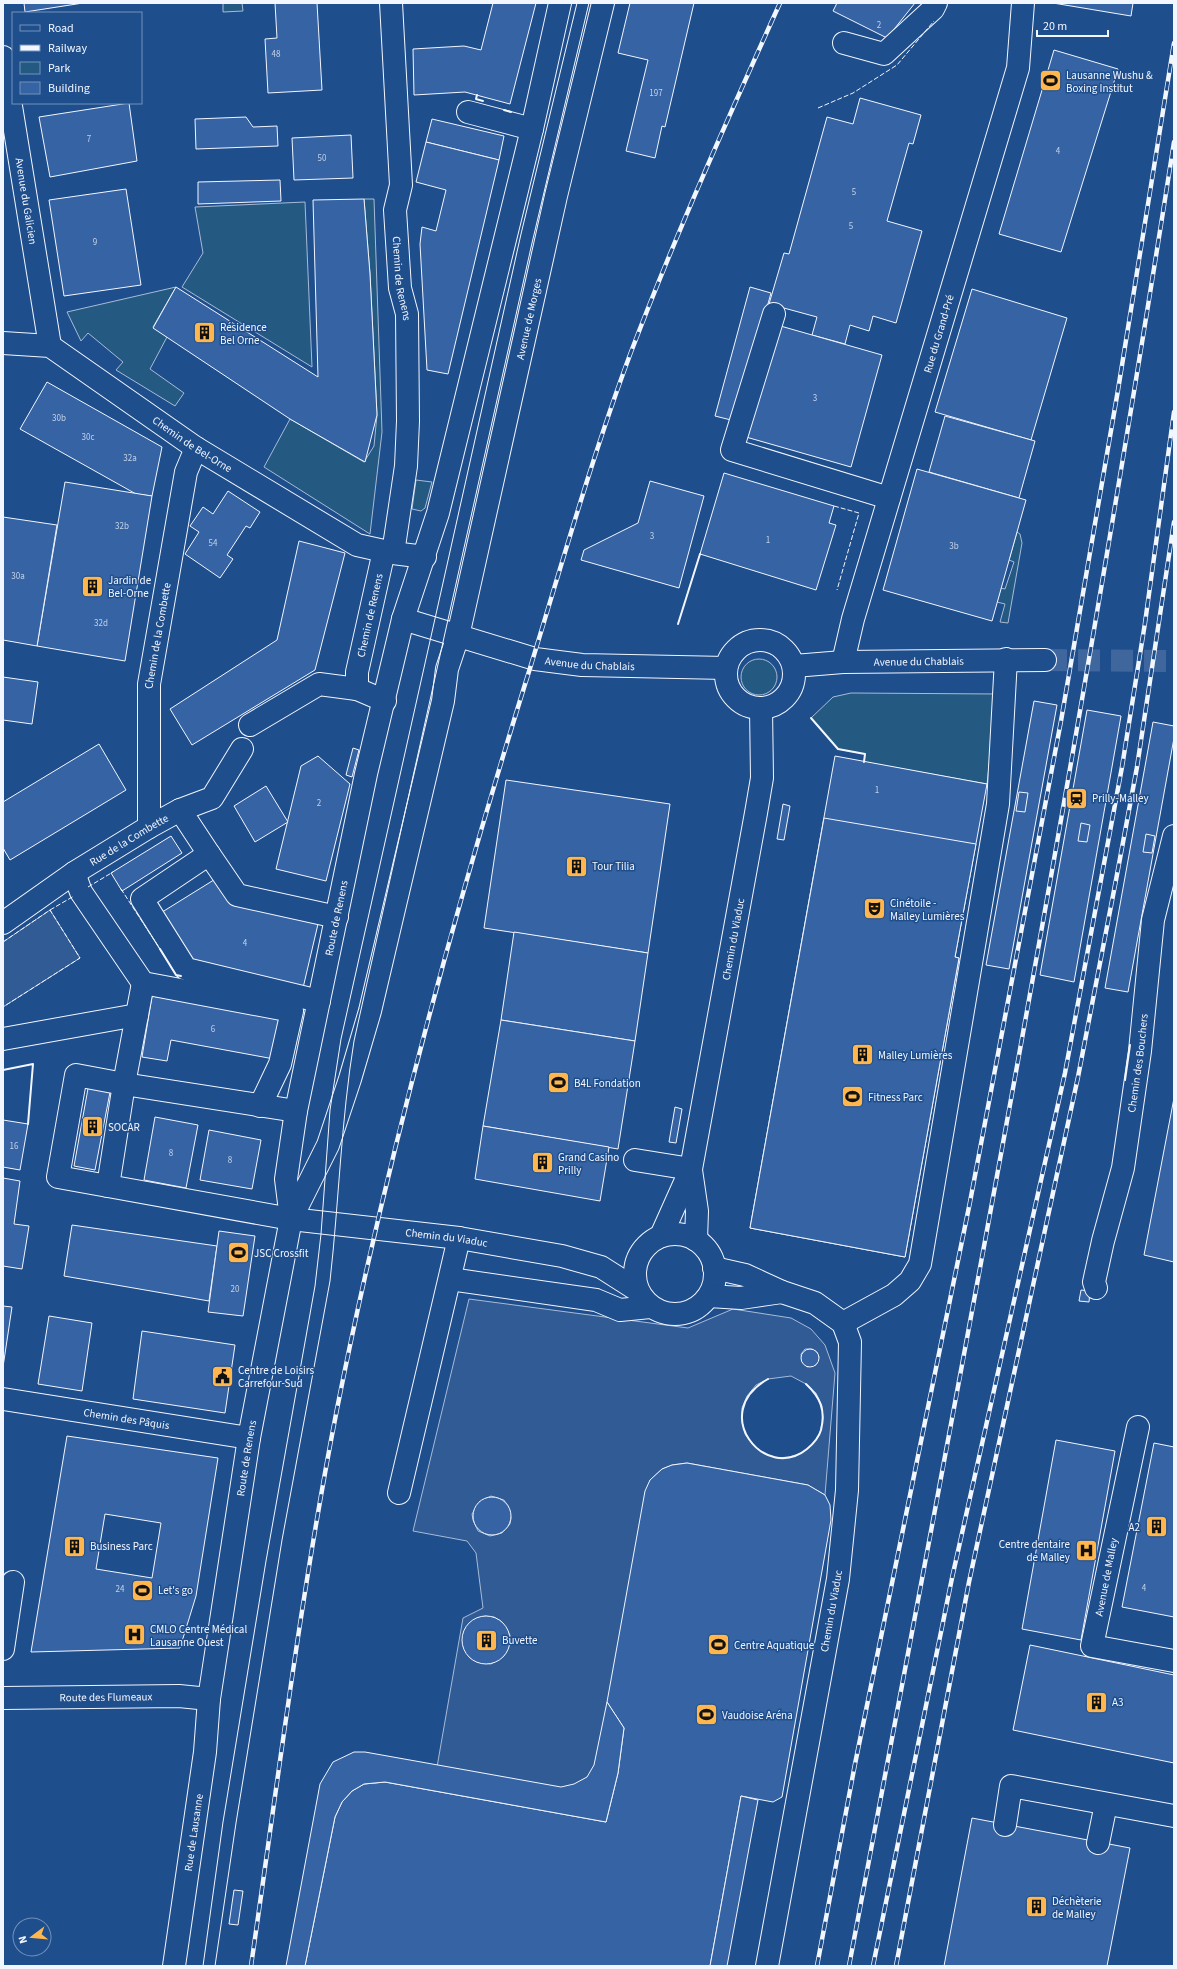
<svg xmlns="http://www.w3.org/2000/svg" width="1177" height="1969" font-family="'Source Sans 3',sans-serif">
	<style>
		.green { fill: #245a82; stroke: #a8bbd7 }
		.parking { fill: #305b95; stroke: #a8bbd7; fill-rule: evenodd }
		.building { fill: #3563a3; stroke: #f2f6ff; fill-rule: evenodd }
		.lines { fill: none; stroke-linecap: round; stroke-linejoin: round }
		.major-tunnel { stroke: #3f679d; stroke-width: 22; stroke-dasharray: 22 11; stroke-linecap: butt }
		.minor-casing { stroke: #f2f6ff; stroke-width: 24 }
		.major-casing { stroke: #f2f6ff; stroke-width: 24 }
		.minor { stroke: #1f4e8c; stroke-width: 22 }
		.major { stroke: #1f4e8c; stroke-width: 22 }
		.tram { stroke: #f2f6ff; stroke-width: 1 }
		.rail-casing { stroke: #f2f6ff; stroke-width: 4.5 }
		.rail { stroke: #1f4e8c; stroke-width: 3; stroke-dasharray: 9; stroke-linecap: butt }
		.fence { stroke: #f2f6ff; stroke-width: 1; stroke-dasharray: 5 2; stroke-linecap: butt }
		.wall { stroke: #f2f6ff; stroke-width: 2 }
		.labels { text-anchor: middle; stroke-width: 3; stroke-linejoin: round; paint-order: stroke }
		.number-label { font-size: 9px; fill: #c3d1e8 }
		.poi-label { font-size: 11px; fill: #f2f6ff; stroke: #1f4e8c; text-anchor: start }
		.street-label { font-size: 11px; fill: #f2f6ff; stroke: #1f4e8c }
	</style>
	<rect width="100%" height="100%" fill="#1f4e8c"/>
	<g class="green">
		<polygon points="223,3 242,3 243,11 223,12"/>
		<polygon points="364,199 374,199 382,432 370,534 264,467 290,419 364,462 374,446 377,415 370,274"/>
		<polygon points="305,202 312,367 182,287 203,253 195,207"/>
		<polygon points="176,287 153,327 167,337 150,369 184,393 175,406 116,370 123,362 88,333 81,341 67,312"/>
		<polygon points="416,480 432,482 425,508 421,511 412,509"/>
		<polygon points="1017,532 1020,534 1022,543 1008,623 1000,622 1005,604 997,602 1001,588 1005,589 1014,562 1009,560"/>
		<circle cx="759" cy="677" r="18"/>
		<polygon points="851,693 997,694 987,784 864,762 865,754 838,749 811,718 833,697"/>
	</g>
	<g class="parking">
		<polygon points="50,910 80,958 3,1007 3,942"/>
		<path d="M469,1299L688,1328L733,1309L791,1318L811,1329L825,1345L835,1373L825,1495L808,1485L687,1463L672,1465L662,1469L650,1480L606,1822L433,1790L463,1618L483,1608L476,1553L467,1541L413,1531ZM805,1349H812L817,1352L819,1357L816,1365L807,1367L802,1362L801,1354ZM791,1376L806,1384L816,1393L822,1406L823,1419L820,1433L813,1444L802,1453L789,1457L776,1458L763,1453L753,1445L745,1434L742,1421V1408L747,1396L756,1385L768,1379ZM491,1496L504,1500L508,1506L511,1518L510,1524L502,1533L490,1536L478,1531L473,1520L472,1514L479,1502ZM485,1616L494,1617L501,1621L510,1635V1643L504,1656L491,1664L477,1662L470,1658L463,1645L465,1629L470,1623L477,1618Z"/>
	</g>
	<g class="building">
		<polygon points="24,3 83,3 25,12"/>
		<polygon points="275,3 317,3 322,90 268,93 265,39 277,38"/>
		<polygon points="493,3 536,3 510,104 465,92 414,95 413,49 464,46 481,50"/>
		<polygon points="630,3 694,3 665,127 662,126 655,158 626,151 648,60 618,53"/>
		<polygon points="837,3 915,3 887,38 833,11"/>
		<polygon points="1053,3 1133,3 1131,16"/>
		<polygon points="1054,50 1118,69 1061,252 999,234"/>
		<polygon points="860,98 921,115 913,144 909,143 887,221 922,231 896,323 873,316 869,331 850,325 845,344 812,335 817,317 769,304 784,253 789,254 827,117 853,124"/>
		<polygon points="129,103 137,161 50,177 39,117"/>
		<polygon points="246,117 253,127 277,126 278,146 196,149 195,119"/>
		<polygon points="432,119 504,136 499,160 426,142"/>
		<polygon points="351,135 353,178 294,180 292,138"/>
		<polygon points="426,142 499,160 448,374 427,370 420,244 422,227 436,231 446,190 416,182"/>
		<polygon points="280,180 281,201 198,204 198,182"/>
		<polygon points="126,189 141,285 64,296 49,200"/>
		<polygon points="364,199 370,274 377,415 365,462 290,419 153,328 176,287 318,377 313,200"/>
		<polygon points="750,287 771,293 735,421 715,416"/>
		<polygon points="972,289 1067,318 1031,440 935,412"/>
		<polygon points="777,325 882,355 851,467 746,437"/>
		<polygon points="47,382 162,447 152,496 136,494 20,429"/>
		<polygon points="945,416 1035,441 1019,498 929,472"/>
		<polygon points="917,469 1026,500 992,621 883,590"/>
		<polygon points="724,473 834,506 829,523 836,525 816,590 700,554"/>
		<polygon points="650,481 704,496 679,588 581,560 584,550 638,523"/>
		<polygon points="65,482 152,496 125,661 37,646"/>
		<polygon points="228,491 260,512 250,528 246,526 227,555 233,559 220,578 185,554 199,532 190,526 203,507 213,514"/>
		<polygon points="3,517 57,525 37,646 3,640"/>
		<polygon points="299,541 345,553 315,670 192,745 170,709 277,640"/>
		<polygon points="3,677 38,682 32,724 3,720"/>
		<polygon points="1034,701 1057,705 1009,969 986,965"/>
		<polygon points="1087,710 1121,716 1074,982 1040,975"/>
		<polygon points="1153,722 1174,726 1174,738 1128,992 1105,988"/>
		<polygon points="99,744 126,790 10,860 3,848 3,802"/>
		<polygon points="353,748 359,750 352,777 346,775"/>
		<polygon points="318,756 350,784 326,881 276,869 301,766"/>
		<polygon points="835,756 987,784 955,957 959,958 905,1257 750,1228"/>
		<polygon points="506,780 670,804 648,953 484,928"/>
		<polygon points="266,786 288,822 255,842 234,806"/>
		<polygon points="1019,792 1028,793 1025,812 1016,811"/>
		<polygon points="783,804 790,806 784,840 777,839"/>
		<polygon points="824,818 976,844 955,957 959,958 905,1257 750,1228"/>
		<polygon points="1081,823 1090,825 1087,842 1078,841"/>
		<polygon points="1146,834 1155,836 1152,853 1143,852"/>
		<polygon points="171,836 182,853 122,891 111,873"/>
		<polygon points="217,878 318,924 303,988 189,961 159,914"/>
		<polygon points="514,932 648,953 635,1041 501,1020"/>
		<polygon points="152,996 282,1019 274,1059 171,1040 167,1061 142,1057"/>
		<polygon points="501,1020 635,1041 618,1149 483,1126"/>
		<polygon points="89,1083 111,1087 95,1170 74,1166"/>
		<polygon points="1174,1098 1174,1262 1144,1255"/>
		<polygon points="675,1107 682,1109 676,1143 669,1142"/>
		<polygon points="155,1117 198,1125 186,1188 144,1180"/>
		<polygon points="3,1120 28,1124 20,1170 3,1167"/>
		<polygon points="483,1126 609,1147 600,1201 475,1179"/>
		<polygon points="209,1130 261,1140 252,1189 200,1180"/>
		<polygon points="3,1178 20,1181 14,1224 29,1226 22,1269 3,1266"/>
		<polygon points="72,1225 217,1246 209,1301 64,1276"/>
		<polygon points="219,1231 255,1236 243,1316 208,1312"/>
		<polygon points="1081,1290 1090,1291 1089,1302 1079,1301"/>
		<polygon points="3,1306 12,1307 3,1367"/>
		<polygon points="49,1316 92,1323 82,1391 38,1384"/>
		<polygon points="142,1331 235,1345 225,1413 133,1399"/>
		<circle cx="810" cy="1358" r="9"/>
		<path d="M67,1436L218,1458L196,1596L180,1648L31,1652ZM105,1514L161,1523L152,1578L96,1569Z"/>
		<polygon points="1056,1440 1115,1451 1081,1640 1022,1629"/>
		<polygon points="1154,1443 1174,1447 1174,1617 1122,1607"/>
		<polygon points="687,1463 808,1485 825,1495 830,1505 831,1520 782,1797 773,1802 741,1796 710,1966 305,1966 335,1817 342,1802 352,1791 364,1784 385,1782 606,1822 618,1773 624,1728 607,1702 645,1491 650,1480 662,1469 672,1465"/>
		<circle cx="492" cy="1516" r="19"/>
		<circle cx="486" cy="1640" r="24"/>
		<polygon points="1030,1645 1174,1675 1174,1763 1013,1730"/>
		<polygon points="607,1702 624,1728 618,1773 606,1822 385,1782 364,1784 352,1791 342,1802 335,1817 305,1966 286,1966 320,1784 333,1762 354,1752 365,1752 561,1787 574,1784 587,1777 594,1765"/>
		<polygon points="741,1796 758,1800 727,1966 710,1966"/>
		<polygon points="972,1818 1130,1848 1107,1966 944,1966"/>
		<polygon points="234,1890 243,1891 238,1925 229,1924"/>
	</g>
	<g class="lines">
		<polyline class="major-tunnel" points="1045,660 1174,661"/>
		<defs>
			<g id="minor">
				<path id="s1" d="M391,3L401,185L395,210L400,288L407,314L408,421L406,466L393,553"/>
				<polyline points="844,43 884,54 933,9 936,3"/>
				<path id="s2" d="M3,57L50,346"/>
				<polyline points="468,112 532,129"/>
				<polyline points="774,314 732,450 889,498"/>
				<path id="s3" d="M3,343L50,346L196,448L357,545L393,553L425,557"/>
				<path id="s4" d="M843,662L853,619L1018,68L1023,3"/>
				<path id="s5" d="M357,689V672L384,551"/>
				<polyline points="250,725 319,684 357,689 385,701"/>
				<polyline points="180,810 209,854"/>
				<path id="s6" d="M149,827V684L186,472L196,448"/>
				<polyline points="74,873 81,892 143,983 292,1011 280,1064 260,1106"/>
				<path id="s7" d="M3,923L74,873L149,827L180,810L212,798L242,749"/>
				<polyline points="319,1001 186,969 142,899 209,854 237,895 337,917"/>
				<polyline points="3,1039 137,1015"/>
				<path id="s8" d="M296,1111L124,1084L108,1186L291,1219L459,1238L562,1256L601,1267L637,1290"/>
				<polyline points="635,1160 691,1169"/>
				<polyline points="691,1170 697,1211 696,1240"/>
				<polyline points="108,1186 58,1177 76,1075 124,1084 143,983"/>
				<circle cx="675" cy="1274" r="40"/>
				<path id="s9" d="M661,1236L691,1169L756,813L762,778L761,708"/>
				<polyline points="714,1268 745,1275 782,1292 815,1303 843,1323 850,1342 847,1490 838,1579 767,1966"/>
				<polyline points="450,1279 596,1300 620,1310 650,1307"/>
				<path id="s10" d="M1096,1288L1094,1282L1103,1241L1123,1168L1140,1051L1153,920L1174,836"/>
				<polyline points="709,1296 741,1298 782,1292"/>
				<polyline points="843,1323 894,1295 910,1281 920,1264 998,804 1006,659"/>
				<path id="s11" d="M3,1399L249,1438"/>
				<polyline points="1138,1427 1092,1646 1174,1661"/>
				<polyline points="399,1493 459,1238"/>
				<polyline points="3,1649 13,1582"/>
				<path id="s12" d="M3,1698L179,1696L209,1699"/>
				<polyline points="1005,1825 1011,1786 1174,1816"/>
				<polyline points="1098,1843 1106,1804"/>
			</g>
			<g id="major">
				<path id="s13" d="M403,619L535,659L582,665L726,668"/>
				<circle cx="760" cy="674" r="34"/>
				<path id="s14" d="M794,666L843,662L1045,660"/>
				<path id="s15" d="M291,1219L286,1179L296,1111L366,774L403,619L438,513L532,129L560,3"/>
				<path id="s16" d="M174,1966L205,1752L209,1699L249,1438L291,1219L328,1145L350,1079L370,1011L443,701L447,669L458,636L556,196L603,3"/>
			</g>
		</defs>
		<use href="#minor" class="minor-casing"/>
		<use href="#major" class="major-casing"/>
		<use href="#minor" class="minor"/>
		<use href="#major" class="major"/>
		<g class="tram">
			<polyline points="203,1966 223,1822 266,1561 315,1286 321,1234 330,1110 341,1039 521,234 577,3"/>
			<path d="M215,1966L236,1823L282,1540L330,1281C339,1201 341,1121 354,1041L532,243L589,3"/>
		</g>
		<defs>
			<g id="rail">
				<path d="M251,1966C278,1780 301,1593 337,1409C387,1157 455,909 531,665C563,560 593,454 631,352C676,234 728,118 780,3"/>
				<polyline points="817,1966 855,1764 970,1202 1061,721 1118,390 1174,43"/>
				<path d="M849,1966C964,1359 1079,752 1174,142"/>
				<polyline points="873,1966 952,1578 1065,1073 1122,767 1145,623 1174,412"/>
				<polyline points="896,1966 969,1582 1078,1077 1116,880 1137,767 1174,522"/>
			</g>
		</defs>
		<use href="#rail" class="rail-casing"/>
		<use href="#rail" class="rail"/>
		<g class="fence">
			<polyline points="818,108 853,93 897,65 934,21"/>
			<polyline points="834,506 859,513 837,590"/>
			<polyline points="88,887 113,872"/>
			<polyline points="121,889 160,949"/>
			<polyline points="50,910 74,896"/>
			<polyline points="3,942 50,910 80,958 3,1007"/>
		</g>
		<g class="wall">
			<polyline points="477,95 476,99 483,101"/>
			<polyline points="504,110 511,112"/>
			<polyline points="678,624 700,554"/>
			<polyline points="811,718 838,749 865,754 864,762"/>
			<polyline points="160,949 176,975 181,976"/>
			<polyline points="3,1070 33,1064 28,1124"/>
			<polyline points="1125,1080 1130,1045"/>
			<path d="M768,1379C708,1413 765,1483 807,1449C813,1444 819,1437 821,1430C826,1410 820,1397 806,1384"/>
		</g>
	</g>
	<defs>
		<symbol id="stadium-square" viewBox="-11 -11 22 22"><rect x="-9" y="-9" width="18" height="18" rx="4" fill="#ffb74d" stroke="#1f4e8c"/><path d="M0-5a6.5 5 0 1 0 0 10a6.5 5 0 1 0 0-10ZM-3.5-1.8h7v3.6h-7Z" fill="#111"/></symbol>
		<symbol id="building-square" viewBox="-11 -11 22 22"><rect x="-9" y="-9" width="18" height="18" rx="4" fill="#ffb74d" stroke="#1f4e8c"/><path d="M-4-6H4V6H1V3H-1V6H-4ZM-2.5-4.3h1.7v1.8h-1.7ZM.8-4.3h1.7v1.8H.8ZM-2.5-1h1.7V.8h-1.7ZM.8-1h1.7V.8H.8Z" fill="#111"/></symbol>
		<symbol id="station-square" viewBox="-11 -11 22 22"><rect x="-9" y="-9" width="18" height="18" rx="4" fill="#ffb74d" stroke="#1f4e8c"/><path d="M-3-6H3Q5-6 5-4V2Q5 4 3 4L4.5 6H3L1.5 4h-3L-3 6H-4.5L-3 4Q-5 4-5 2V-4Q-5-6-3-6ZM-3.5-4v3h7v-3ZM-3.5 1v1.5H-2V1ZM2 1v1.5H3.5V1Z" fill="#111"/></symbol>
		<symbol id="theatre-square" viewBox="-11 -11 22 22"><rect x="-9" y="-9" width="18" height="18" rx="4" fill="#ffb74d" stroke="#1f4e8c"/><path d="M-5-5.5Q0-4 5-5.5V0Q5 5 0 6Q-5 5-5 0ZM-3.3-2.5H-1v1.5H-3.3ZM1-2.5H3.3v1.5H1ZM-2.8 1Q0 5.5 2.8 1Z" fill="#111"/></symbol>
		<symbol id="civic-square" viewBox="-11 -11 22 22"><rect x="-9" y="-9" width="18" height="18" rx="4" fill="#ffb74d" stroke="#1f4e8c"/><path d="M-.6-6.5H3V-4.5H.6V-3L4-1V1h2V6H-6V1h2V-1L-.6-3ZM-1.2 2.5V6h2.4V2.5Z" fill="#111"/></symbol>
		<symbol id="hospital-square" viewBox="-11 -11 22 22"><rect x="-9" y="-9" width="18" height="18" rx="4" fill="#ffb74d" stroke="#1f4e8c"/><path d="M-5-5h3v3.5h4V-5h3V5h-3V1.5h-4V5h-3Z" fill="#111"/></symbol>
	</defs>
	<g fill-rule="evenodd">
		<use href="#stadium-square" x="1038" y="68" width="25" height="25"/>
		<use href="#building-square" x="192" y="320" width="25" height="25"/>
		<use href="#building-square" x="80" y="574" width="25" height="25"/>
		<use href="#station-square" x="1064" y="786" width="25" height="25"/>
		<use href="#building-square" x="564" y="854" width="25" height="25"/>
		<use href="#theatre-square" x="862" y="896" width="25" height="25"/>
		<use href="#building-square" x="850" y="1042" width="25" height="25"/>
		<use href="#stadium-square" x="546" y="1070" width="25" height="25"/>
		<use href="#stadium-square" x="840" y="1084" width="25" height="25"/>
		<use href="#building-square" x="80" y="1114" width="25" height="25"/>
		<use href="#building-square" x="530" y="1150" width="25" height="25"/>
		<use href="#stadium-square" x="226" y="1240" width="25" height="25"/>
		<use href="#civic-square" x="210" y="1364" width="25" height="25"/>
		<use href="#building-square" x="1144" y="1514" width="25" height="25"/>
		<use href="#building-square" x="62" y="1534" width="25" height="25"/>
		<use href="#hospital-square" x="1074" y="1538" width="25" height="25"/>
		<use href="#stadium-square" x="130" y="1578" width="25" height="25"/>
		<use href="#hospital-square" x="122" y="1622" width="25" height="25"/>
		<use href="#building-square" x="474" y="1628" width="25" height="25"/>
		<use href="#stadium-square" x="706" y="1632" width="25" height="25"/>
		<use href="#building-square" x="1084" y="1690" width="25" height="25"/>
		<use href="#stadium-square" x="694" y="1702" width="25" height="25"/>
		<use href="#building-square" x="1024" y="1894" width="25" height="25"/>
	</g>
	<g class="labels">
		<g class="number-label">
			<text x="879" y="28">2</text>
			<text x="276" y="57">48</text>
			<text x="656" y="96">197</text>
			<text x="89" y="142">7</text>
			<text x="1058" y="154">4</text>
			<text x="322" y="161">50</text>
			<text x="854" y="195">5</text>
			<text x="851" y="229">5</text>
			<text x="95" y="245">9</text>
			<text x="815" y="401">3</text>
			<text x="59" y="421">30b</text>
			<text x="88" y="440">30c</text>
			<text x="130" y="461">32a</text>
			<text x="122" y="529">32b</text>
			<text x="652" y="539">3</text>
			<text x="768" y="543">1</text>
			<text x="213" y="546">54</text>
			<text x="954" y="549">3b</text>
			<text x="18" y="579">30a</text>
			<text x="101" y="626">32d</text>
			<text x="877" y="793">1</text>
			<text x="319" y="806">2</text>
			<text x="245" y="946">4</text>
			<text x="213" y="1032">6</text>
			<text x="14" y="1149">16</text>
			<text x="171" y="1156">8</text>
			<text x="230" y="1163">8</text>
			<text x="235" y="1292">20</text>
			<text x="1144" y="1591">4</text>
			<text x="120" y="1592">24</text>
		</g>
		<g class="poi-label">
			<text x="1066" y="79">Lausanne Wushu &amp;<tspan x="1066" dy="13">Boxing Institut</tspan></text>
			<text x="220" y="331">Résidence<tspan x="220" dy="13">Bel Orne</tspan></text>
			<text x="108" y="584">Jardin de<tspan x="108" dy="13">Bel-Orne</tspan></text>
			<text x="1092" y="802">Prilly-Malley</text>
			<text x="592" y="870">Tour Tilia</text>
			<text x="890" y="907">Cinétoile -<tspan x="890" dy="13">Malley Lumières</tspan></text>
			<text x="878" y="1059">Malley Lumières</text>
			<text x="574" y="1087">B4L Fondation</text>
			<text x="868" y="1101">Fitness Parc</text>
			<text x="108" y="1131">SOCAR</text>
			<text x="558" y="1161">Grand Casino<tspan x="558" dy="13">Prilly</tspan></text>
			<text x="254" y="1257">JSC Crossfit</text>
			<text x="238" y="1374">Centre de Loisirs<tspan x="238" dy="13">Carrefour-Sud</tspan></text>
			<text x="1140" y="1531" text-anchor="end">A2</text>
			<text x="1070" y="1548" text-anchor="end">Centre dentaire<tspan x="1070" dy="13">de Malley</tspan></text>
			<text x="90" y="1550">Business Parc</text>
			<text x="158" y="1594">Let's go</text>
			<text x="150" y="1633">CMLO Centre Médical<tspan x="150" dy="13">Lausanne Ouest</tspan></text>
			<text x="502" y="1644">Buvette</text>
			<text x="734" y="1649">Centre Aquatique</text>
			<text x="1112" y="1706">A3</text>
			<text x="722" y="1719">Vaudoise Aréna</text>
			<text x="1052" y="1905">Déchèterie<tspan x="1052" dy="13">de Malley</tspan></text>
		</g>
		<g class="street-label">
			<text dy="4" stroke="none"><textPath href="#s2" startOffset="146">Avenue du Galicien</textPath></text>
			<text dy="4" stroke="none"><textPath href="#s1" startOffset="277">Chemin de Renens</textPath></text>
			<text dy="4" stroke="none"><textPath href="#s16" startOffset="1690">Avenue de Morges</textPath></text>
			<text dy="4" stroke="none"><textPath href="#s4" startOffset="342">Rue du Grand-Pré</textPath></text>
			<text dy="4" stroke="none"><textPath href="#s3" startOffset="220">Chemin de Bel-Orne</textPath></text>
			<text dy="4" stroke="none"><textPath href="#s5" startOffset="75">Chemin de Renens</textPath></text>
			<text dy="4" stroke="none"><textPath href="#s6" startOffset="192">Chemin de la Combette</textPath></text>
			<text dy="4" stroke="none"><textPath href="#s14" startOffset="125">Avenue du Chablais</textPath></text>
			<text dy="4" stroke="none"><textPath href="#s13" startOffset="193">Avenue du Chablais</textPath></text>
			<text dy="4" stroke="none"><textPath href="#s7" startOffset="151">Rue de la Combette</textPath></text>
			<text dy="4" stroke="none"><textPath href="#s15" startOffset="306">Route de Renens</textPath></text>
			<text dy="4" stroke="none"><textPath href="#s9" startOffset="307">Chemin du Viaduc</textPath></text>
			<text dy="4" stroke="none"><textPath href="#s10" startOffset="230">Chemin des Bouchers</textPath></text>
			<text dy="4" stroke="none"><textPath href="#s8" startOffset="620">Chemin du Viaduc</textPath></text>
			<text dy="4" stroke="none"><textPath href="#s11" startOffset="125">Chemin des Pâquis</textPath></text>
			<text dy="4" stroke="none"><textPath href="#s16" startOffset="513">Route de Renens</textPath></text>
			<text transform="translate(1106 1577) rotate(-79)" y="4">Avenue de Malley</text>
			<text transform="translate(831 1611) rotate(-80)" y="4">Chemin du Viaduc</text>
			<text dy="4" stroke="none"><textPath href="#s12" startOffset="103">Route des Flumeaux</textPath></text>
			<text dy="4" stroke="none"><textPath href="#s16" startOffset="135">Rue de Lausanne</textPath></text>
		</g>
	</g>
	<rect width="1177" height="1969" fill="none" stroke="#f2f6ff" stroke-width="8"/>
	<rect x="12" y="12" width="130" height="92" fill="#1f4e8c" stroke="#7391ba"/>
	<rect x="20" y="25" width="20" height="6" fill="#1f4e8c" stroke="#7391ba"/>
	<text x="48" y="32" font-size="12" fill="#f2f6ff">Road</text>
	<rect x="20" y="45" width="20" height="6" fill="#f2f6ff" stroke="#7391ba"/>
	<text x="48" y="52" font-size="12" fill="#f2f6ff">Railway</text>
	<rect x="20" y="62" width="20" height="12" fill="#245a82" stroke="#7391ba"/>
	<text x="48" y="72" font-size="12" fill="#f2f6ff">Park</text>
	<rect x="20" y="82" width="20" height="12" fill="#3563a3" stroke="#7391ba"/>
	<text x="48" y="92" font-size="12" fill="#f2f6ff">Building</text>
	<g transform="translate(32 1937) rotate(254)"><circle r="19" fill="#1f4e8c" stroke="#7391ba"/>
	<path d="M0-3L7 15L0 10L-7 15Z" fill="#ffb74d"/>
	<text y="-6" font-size="11" font-weight="bold" text-anchor="middle" fill="#f2f6ff">N</text>
	</g>
	<path d="M1037 30v6h71v-6" fill="none" stroke="#f2f6ff" stroke-width="2"/>
	<text x="1043" y="30" font-size="12" fill="#f2f6ff" stroke="#1f4e8c" stroke-width="3" paint-order="stroke">20 m</text>
</svg>
